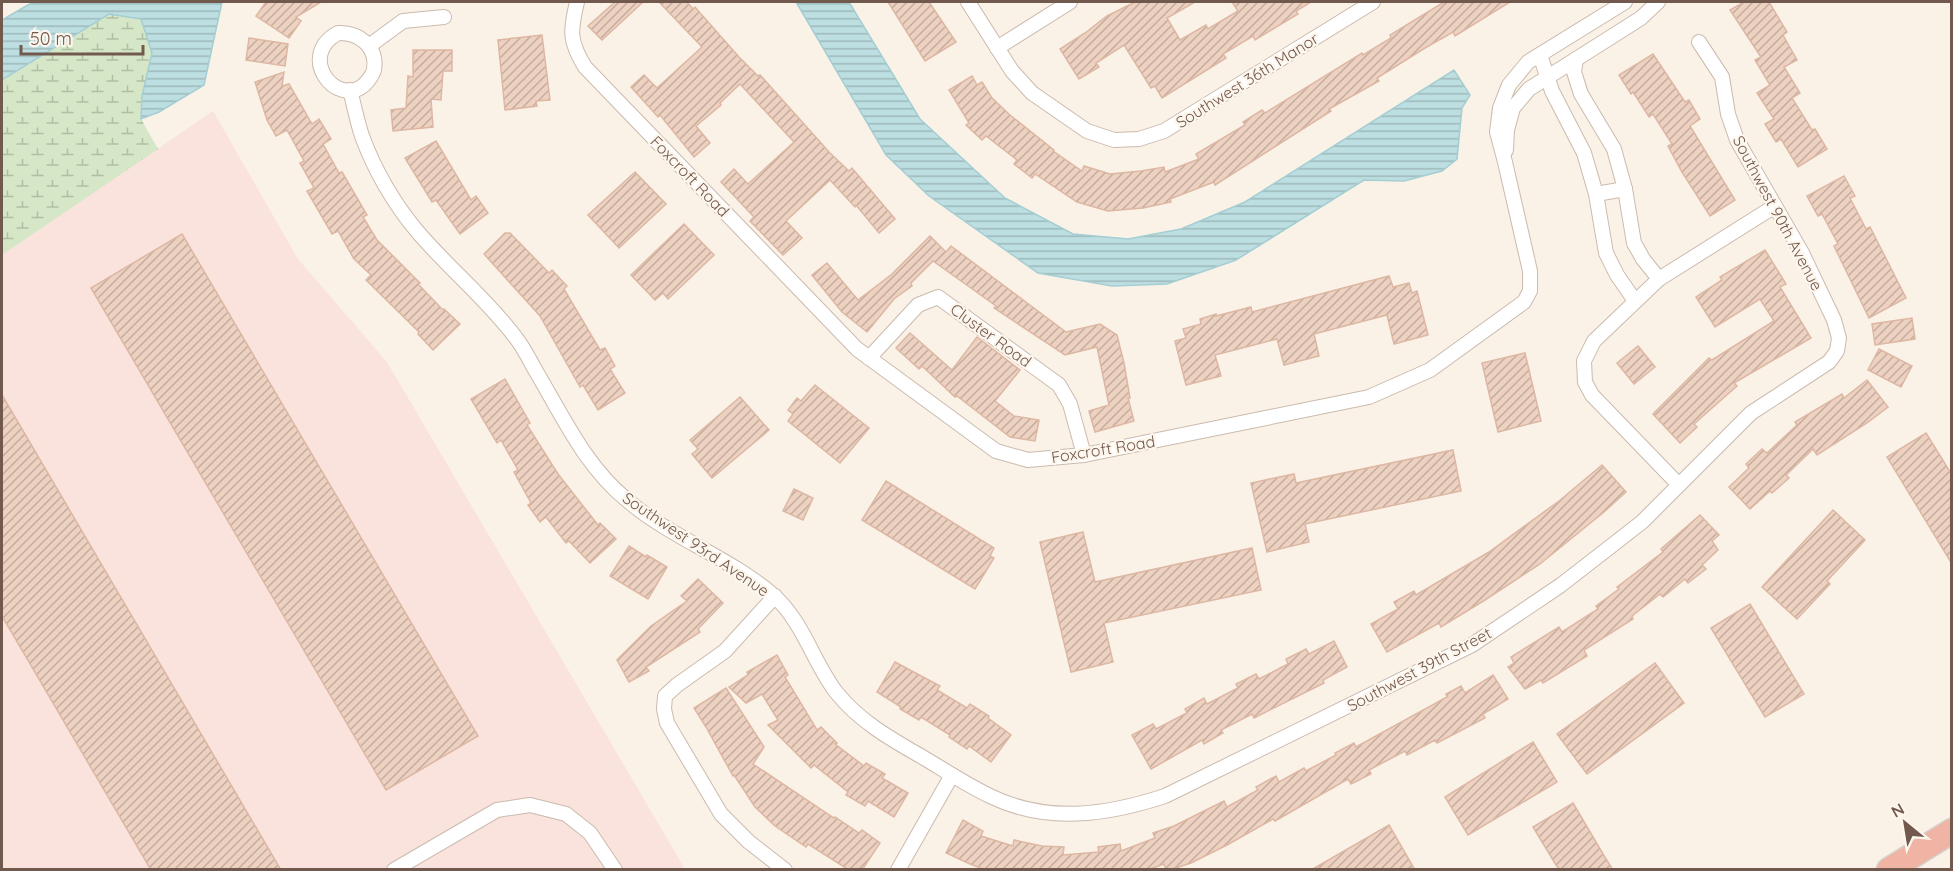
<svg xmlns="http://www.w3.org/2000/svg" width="1953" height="871" font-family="Quicksand,sans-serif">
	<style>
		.commercial { fill: #fae3dc }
		.wetland { fill: url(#wetland-marsh) }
		.water { fill: url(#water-rules); stroke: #a4ced3; stroke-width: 1.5 }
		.building { fill: url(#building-hatch); stroke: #deb7a3; stroke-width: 1.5 }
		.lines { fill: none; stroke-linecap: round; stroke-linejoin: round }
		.minor-casing { stroke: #cbbaae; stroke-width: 16 }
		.motorway-casing { stroke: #d8d1cd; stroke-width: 27 }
		.minor { stroke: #fff; stroke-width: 14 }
		.motorway { stroke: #efb4a4; stroke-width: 24 }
		.labels { text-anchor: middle; stroke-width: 4.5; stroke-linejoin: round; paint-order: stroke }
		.street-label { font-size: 16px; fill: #72594e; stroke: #fdf6ed }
	</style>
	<defs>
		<pattern id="wetland-marsh" width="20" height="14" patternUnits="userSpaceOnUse" patternTransform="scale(1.5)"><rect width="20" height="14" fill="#d5e7c7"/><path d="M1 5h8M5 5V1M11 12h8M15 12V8" fill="none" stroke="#b1bea4"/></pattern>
		<pattern id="water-rules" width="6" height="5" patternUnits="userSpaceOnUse" patternTransform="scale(1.5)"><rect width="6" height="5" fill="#bddfe2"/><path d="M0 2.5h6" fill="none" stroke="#9eb8b9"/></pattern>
		<pattern id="building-hatch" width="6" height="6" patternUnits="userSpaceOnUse" patternTransform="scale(1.5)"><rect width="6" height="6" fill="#edd1c1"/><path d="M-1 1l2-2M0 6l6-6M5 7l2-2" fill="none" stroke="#c4ad9f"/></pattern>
	</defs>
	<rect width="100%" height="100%" fill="#faf2e7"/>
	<polygon class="commercial" points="213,111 298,259 387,362 685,869 2,870 2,255"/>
	<polygon class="wetland" points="109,14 141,19 152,53 142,96 141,119 158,149 2,255 2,80"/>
	<g class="water">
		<polygon points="33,2 222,2 204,85 159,112 141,119 142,96 152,53 141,19 109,14 2,80 2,20"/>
		<polygon points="796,2 849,2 920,119 1005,198 1073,234 1128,239 1181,229 1245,202 1454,70 1470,95 1462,108 1457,159 1442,171 1404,181 1364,180 1236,260 1167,284 1112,286 1038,273 929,196 886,155"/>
	</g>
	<g class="building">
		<polygon points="266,2 321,2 296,17 301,21 289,38 256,16"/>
		<polygon points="615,2 643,2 602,40 588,26"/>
		<polygon points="659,2 687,2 693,9 695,7 739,57 758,76 760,75 830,153 849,171 852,168 895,219 879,233 856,205 855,207 830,180 786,221 802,238 783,255 750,221 754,217 721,182 734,169 748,184 794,142 740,84 720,103 721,105 696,126 710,143 694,157 660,115 658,117 631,87 644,75 657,88 702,47"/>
		<polygon points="888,2 929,2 956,42 925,61"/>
		<polygon points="1135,2 1195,2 1167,18 1180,40 1206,25 1208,29 1238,11 1232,2 1311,2 1296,11 1298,14 1255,40 1253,36 1223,54 1226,58 1162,98 1155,86 1151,88 1124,45 1096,63 1099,67 1079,79 1060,49 1085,33 1107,16"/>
		<polygon points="1444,2 1510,2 1455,36 1453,32 1425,48 1377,78 1379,81 1329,109 1331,111 1215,185 1214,182 1170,199 1171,202 1143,208 1108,211 1077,202 1035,174 1032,178 1014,164 1017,160 986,136 982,140 966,125 969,123 949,90 972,76 977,85 982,82 992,98 1010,115 1054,150 1053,151 1082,171 1084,166 1110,174 1141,171 1164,167 1165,172 1199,159 1196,154 1245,125 1243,122 1262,110 1265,113 1362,53 1363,55 1391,38 1390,35"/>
		<polygon points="1744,2 1769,2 1787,32 1783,35 1797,60 1784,67 1800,93 1792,98 1812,130 1815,129 1827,149 1798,167 1781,139 1776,142 1765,124 1774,119 1757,93 1770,85 1755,60 1761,57 1730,10"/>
		<polygon points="542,35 550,100 536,101 537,106 505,110 498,40"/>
		<polygon points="249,38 288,44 285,66 246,60"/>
		<polygon points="413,50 452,50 452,71 443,71 441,100 431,99 433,127 393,131 391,110 406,108 408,76 413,77"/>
		<polygon points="1653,54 1685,102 1689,100 1700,119 1690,126 1735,200 1710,216 1682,172 1668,146 1672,144 1653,114 1649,117 1633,92 1631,94 1619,75"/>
		<polygon points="284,72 282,86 289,84 312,124 319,119 331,139 323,144 339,173 342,172 367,215 363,217 377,240 420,283 418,284 443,310 444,309 460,324 433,350 418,334 419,332 366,280 371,275 354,259 338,231 332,234 307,191 314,188 300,163 304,161 287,130 276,136 267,120 255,82"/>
		<polygon points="436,141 471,200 476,196 488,213 460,234 436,200 432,202 405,158"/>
		<polygon points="635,172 666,204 619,248 588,215"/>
		<polygon points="1844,176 1855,196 1850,198 1866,229 1870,227 1906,298 1869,318 1834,246 1838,244 1822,214 1818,216 1807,196"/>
		<polygon points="684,224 714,255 668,299 663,293 655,300 631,275"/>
		<polygon points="505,233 510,233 549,273 552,270 567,286 564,289 600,350 605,348 615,366 610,369 625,393 598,410 583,385 580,387 540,316 484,254"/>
		<polygon points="182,234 478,736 386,790 91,288"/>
		<polygon points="930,236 946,252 951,246 1066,332 1100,324 1117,335 1124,363 1130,398 1128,398 1134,421 1095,432 1089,411 1109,405 1097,347 1065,355 994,308 996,306 933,261 911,283 912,286 894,299 867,332 842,312 812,275 827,263 858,300 892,274"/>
		<polygon points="1765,250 1786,284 1780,287 1811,338 1734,383 1737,386 1694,424 1697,427 1680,443 1653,414 1709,358 1712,360 1774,321 1760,299 1715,327 1696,297 1722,280 1720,277"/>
		<polygon points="1389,276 1393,287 1409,283 1412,293 1417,291 1428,335 1394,344 1387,315 1314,334 1319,356 1284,365 1277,339 1215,355 1221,376 1186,385 1175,341 1186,338 1183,329 1201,324 1200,319 1216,314 1216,316 1251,307 1252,312"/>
		<polygon points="1912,318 1915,339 1875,345 1872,324"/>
		<polygon points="910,333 952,370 977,337 1020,370 995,401 1014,416 1039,420 1035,441 1010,437 957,396 955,397 922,366 919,369 896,348"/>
		<polygon points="1638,346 1655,367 1634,384 1617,363"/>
		<polygon points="1879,349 1912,366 1901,387 1868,370"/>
		<polygon points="1525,353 1541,421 1498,432 1482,363"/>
		<polygon points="505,379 530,423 527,425 558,474 598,525 600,523 616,539 590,563 569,541 566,543 546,517 540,522 528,505 531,503 514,472 518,470 501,440 497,443 471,399"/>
		<polygon points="1867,380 1888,407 1867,423 1817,455 1813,449 1786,475 1789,478 1772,493 1770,491 1750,509 1729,487 1749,468 1746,464 1762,449 1767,453 1797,425 1795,422 1842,394 1844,398"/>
		<polygon points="815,385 869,428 840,463 788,421 793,414 788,410 797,398 801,401"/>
		<polygon points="2,395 281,870 151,870 2,616"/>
		<polygon points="740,397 769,430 712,478 692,454 698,449 690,440"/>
		<polygon points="1926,433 1952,475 1952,564 1887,457"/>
		<polygon points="1453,450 1461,491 1305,524 1309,542 1267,552 1251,483 1294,474 1296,483"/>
		<polygon points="1602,465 1626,492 1604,512 1540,564 1485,600 1441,627 1439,623 1387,652 1371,624 1398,609 1394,602 1414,591 1416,595 1489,552 1559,501"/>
		<polygon points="886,481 994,548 990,556 994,558 975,589 862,520"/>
		<polygon points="794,489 813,498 803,520 783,511"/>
		<polygon points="1833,510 1865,540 1827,581 1830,584 1797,619 1762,587"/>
		<polygon points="1700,515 1719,535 1712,541 1718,550 1702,565 1706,569 1688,583 1685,579 1663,597 1660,594 1632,616 1633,619 1584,650 1587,656 1543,683 1541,680 1525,689 1508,667 1514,663 1511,657 1559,627 1562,632 1598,609 1596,606 1619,589 1617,587 1663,552 1661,549"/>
		<polygon points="1083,532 1095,582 1252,548 1261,590 1104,623 1113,662 1071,672 1040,542"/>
		<polygon points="629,546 646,557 647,555 667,567 648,599 610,576"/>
		<polygon points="698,579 723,603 698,629 700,632 646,667 649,671 629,682 617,660 651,626 687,601 681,596"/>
		<polygon points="1750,604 1804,694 1765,717 1711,628"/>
		<polygon points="1334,641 1347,667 1323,680 1324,683 1254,718 1252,714 1221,730 1223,733 1204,744 1202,740 1151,769 1132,735 1153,724 1156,729 1187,713 1185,709 1204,698 1207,704 1238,688 1236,684 1256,674 1259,679 1288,664 1286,659 1306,649 1309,654"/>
		<polygon points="777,655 788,675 785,677 817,730 821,727 837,743 835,744 864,766 866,763 885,774 882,778 908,793 894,817 868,801 865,806 846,795 848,792 814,765 811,768 768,725 778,720 762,694 746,703 729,687 748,675 747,672"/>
		<polygon points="895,662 940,686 937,690 967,708 970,704 989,716 988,718 1011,735 991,762 969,746 967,749 949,737 950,735 921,717 919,720 900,709 901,707 877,692"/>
		<polygon points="1655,663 1684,703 1587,774 1557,734"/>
		<polygon points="1493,675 1508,699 1483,714 1485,718 1437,743 1435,740 1407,755 1405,751 1369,770 1371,774 1351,784 1348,779 1275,821 1273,819 1227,845 1191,863 1170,870 1166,870 1164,864 1148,870 986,870 970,864 946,853 963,820 983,831 981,836 1013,846 1014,840 1042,846 1064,847 1063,855 1099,852 1098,847 1120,844 1121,851 1155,838 1153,833 1174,826 1224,801 1227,807 1258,790 1256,787 1276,776 1279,782 1304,768 1306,771 1336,755 1335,753 1354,743 1356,747 1447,697 1446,694 1461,686 1465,693"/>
		<polygon points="726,688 764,747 753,764 834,818 835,817 859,833 862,830 880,843 862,870 849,870 808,844 806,847 775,826 755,807 734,775 733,776 706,727 694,708"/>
		<polygon points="1533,742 1557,782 1468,835 1445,797"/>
		<polygon points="1573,803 1603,854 1613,870 1560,870 1556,865 1533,827"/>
		<polygon points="1389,825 1415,870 1311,870"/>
	</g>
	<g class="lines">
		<defs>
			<g id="minor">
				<path d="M577,2C570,31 569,41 585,67L857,349L996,451L1028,460L1084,455L1369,397L1430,370L1524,302L1530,291V271L1505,162L1497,132L1500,108L1509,85L1528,62L1625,2"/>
				<polyline points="968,2 1012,71 1032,93 1087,131 1114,140 1139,139 1164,131 1373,2"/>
				<path d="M338,33C358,32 378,46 374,70C372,76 368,81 364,85C336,108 296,56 338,33Z"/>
				<polyline points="369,46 403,21 444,17"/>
				<polyline points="997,48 1070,2"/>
				<polyline points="1540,55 1552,91 1584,153 1596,194 1606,253 1617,275 1635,301"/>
				<polyline points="1576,59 1574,72 1581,94 1614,149 1625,189 1634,243 1643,259 1659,279"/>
				<path d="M350,90C354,105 357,121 362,136C374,169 394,204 417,231C448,268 487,299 516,338C524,348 530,361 537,373C563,417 586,467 627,500C671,538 729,557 773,595C803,621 813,662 836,692C860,722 891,739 924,758C946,771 967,785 990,796C1047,824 1107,815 1165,796L1472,645L1561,585L1642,522L1751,413L1829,362L1837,351L1839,338L1834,320L1802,253L1737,140L1728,114L1722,77L1699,42"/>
				<polyline points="1506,150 1507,130 1513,108 1529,89 1641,18 1658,2"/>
				<polyline points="1596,194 1625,189"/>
				<polyline points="869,358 918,305 938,297 1059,385 1070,404 1084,455"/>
				<polyline points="1679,485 1592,395 1585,382 1584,361 1594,341 1659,279 1775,206"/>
				<polyline points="775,596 725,651 677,685 665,696 664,709 667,723 721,814 749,842 785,870"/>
				<polyline points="394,870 497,810 530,805 566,814 590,833 615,870"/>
				<polyline points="898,870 952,775"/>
			</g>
			<polyline id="motorway" points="1889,870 1952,831"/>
		</defs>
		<use href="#minor" class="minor-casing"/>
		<use href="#motorway" class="motorway-casing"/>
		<use href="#minor" class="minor"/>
		<use href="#motorway" class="motorway"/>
	</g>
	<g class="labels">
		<g class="street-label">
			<text transform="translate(1247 80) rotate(-32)" y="6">Southwest 36th Manor</text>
			<text transform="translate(690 176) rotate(46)" y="6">Foxcroft Road</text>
			<text transform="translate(1778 213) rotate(62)" y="6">Southwest 90th Avenue</text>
			<text transform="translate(991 335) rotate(36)" y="6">Cluster Road</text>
			<text transform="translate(1103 449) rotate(-9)" y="6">Foxcroft Road</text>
			<text transform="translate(696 544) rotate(34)" y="6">Southwest 93rd Avenue</text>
			<text transform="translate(1419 669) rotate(-28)" y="6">Southwest 39th Street</text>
		</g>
	</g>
	<rect width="1953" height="871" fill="none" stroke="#72594e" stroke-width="6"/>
	<g transform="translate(1905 823) rotate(330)" stroke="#fdf6ed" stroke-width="4.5" paint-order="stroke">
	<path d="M0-4.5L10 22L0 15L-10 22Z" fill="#72594e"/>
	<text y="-9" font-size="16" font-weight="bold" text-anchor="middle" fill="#72594e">N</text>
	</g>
	<path d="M21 45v9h122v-9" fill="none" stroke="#72594e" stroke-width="3"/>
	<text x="30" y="45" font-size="18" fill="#72594e" stroke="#fdf6ed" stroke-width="4.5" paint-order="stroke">50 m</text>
</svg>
